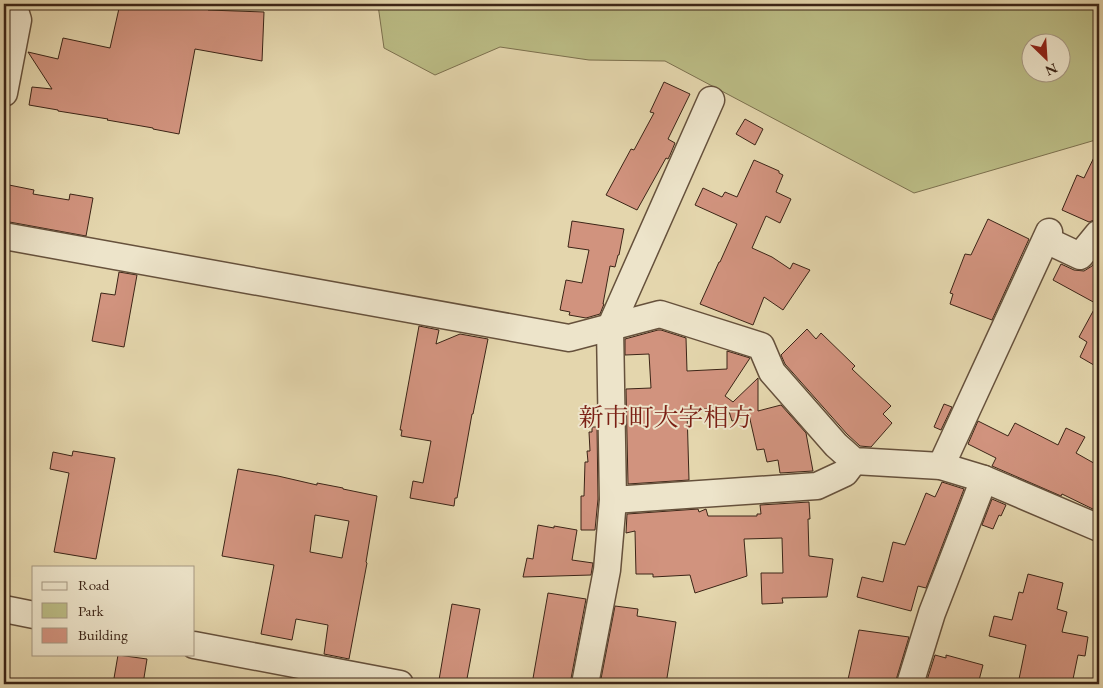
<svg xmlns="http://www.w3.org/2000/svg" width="1103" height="688" font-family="'EB Garamond','Noto Serif JP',serif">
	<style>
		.green { fill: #bbbc85; stroke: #7c704e; fill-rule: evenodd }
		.building { fill: #d1937e; stroke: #3c2517; fill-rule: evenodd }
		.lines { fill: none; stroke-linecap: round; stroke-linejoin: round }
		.minor-casing { stroke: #66513c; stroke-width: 29 }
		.minor { stroke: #ede4ca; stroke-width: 26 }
		.labels { text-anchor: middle; stroke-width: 4; stroke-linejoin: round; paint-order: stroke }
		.quarter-label { font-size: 25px; fill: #7a1f14; stroke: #ede4ca }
	</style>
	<rect width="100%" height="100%" fill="#e4d6ad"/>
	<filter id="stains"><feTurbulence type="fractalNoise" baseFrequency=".004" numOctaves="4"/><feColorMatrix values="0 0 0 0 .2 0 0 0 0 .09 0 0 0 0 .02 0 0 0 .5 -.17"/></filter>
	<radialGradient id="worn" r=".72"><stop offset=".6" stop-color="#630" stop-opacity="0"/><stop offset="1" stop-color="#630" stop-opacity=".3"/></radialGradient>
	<path class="green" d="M379,4H1099V139L914,193L665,61L589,60L500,47L435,75L384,48L378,5ZM1030,42H1060V72H1030Z"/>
	<g class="building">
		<polygon points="120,4 179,4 190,5 190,7 209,8 208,10 264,12 262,61 195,49 179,134 153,129 153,128 107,120 108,119 58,111 58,110 29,105 32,87 52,89 28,52 58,59 63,38 110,48"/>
		<polygon points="664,82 690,94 668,139 675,143 670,155 668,159 666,158 637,210 606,195 631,149 634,150 654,113 650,112"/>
		<polygon points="745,119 763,129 755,145 736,134"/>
		<polygon points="1099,147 1099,219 1094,220 1089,222 1062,210 1077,175 1084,178"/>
		<polygon points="754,160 779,171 779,173 783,175 776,192 791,199 780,223 766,216 752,248 772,257 790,269 793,263 810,270 783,310 764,297 753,325 700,304 719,262 720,262 737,224 695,205 703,188 722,197 725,192 737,197"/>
		<polygon points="4,184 34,190 33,194 69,200 70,194 93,198 86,236 4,221"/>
		<polygon points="988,219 1029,239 992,320 950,304 953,294 950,293 965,254 971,255"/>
		<polygon points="572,221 624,229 619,255 618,255 615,267 610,266 603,304 604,304 600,314 586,318 569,315 570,312 560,310 566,280 582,283 589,250 568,247"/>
		<polygon points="1099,256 1099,368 1080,357 1087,342 1079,337 1097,304 1053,280 1061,264 1074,270 1084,271 1092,266"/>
		<polygon points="119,272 137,275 124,347 92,341 101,293 115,295"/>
		<polygon points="419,326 439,330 436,344 460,334 488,339 473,414 472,414 457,498 455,498 454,506 410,498 413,481 423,483 431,441 401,436 402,430 400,430"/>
		<polygon points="807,329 816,339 821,333 855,366 852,369 891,406 883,414 892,423 871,447 860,446 847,434 785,364 781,355"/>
		<polygon points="658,330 661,330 686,338 687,371 727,369 727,351 750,358 725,396 733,402 758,378 758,411 781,405 806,433 813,471 780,473 778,460 767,462 764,449 757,450 749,415 732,421 728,408 687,410 689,480 628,484 626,389 651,388 649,354 625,355 625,339"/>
		<polygon points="944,404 952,407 941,430 934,427"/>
		<polygon points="978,421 1008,436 1015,423 1058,445 1066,428 1085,437 1076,453 1099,466 1099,512 1062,494 1061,496 992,466 996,458 968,444"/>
		<polygon points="592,427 597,427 598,499 595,530 581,530 581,496 584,496 585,462 588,462 587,451 590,451 589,432 592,432"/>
		<polygon points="73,451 115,458 96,559 54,552 69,473 50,469 53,452 72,456"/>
		<path d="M238,469L278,476L317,485V483L343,488V489L377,496L366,562L367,563L349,659L324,654L328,625L296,619L292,640L261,634L274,565L222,556ZM315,515L349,521L342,558L310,552Z"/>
		<polygon points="942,482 964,489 926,588 918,586 911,611 857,597 862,577 883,582 893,542 905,545 926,493 935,497"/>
		<polygon points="992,499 1006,505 1001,516 999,515 993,529 982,525"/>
		<polygon points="809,502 810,519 808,519 809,556 833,559 827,597 782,598 783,603 762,604 761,573 783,573 782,538 744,539 747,576 695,593 690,575 653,577 653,574 636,574 635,531 626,533 627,514 698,509 699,512 706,509 708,516 757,516 757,514 761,514 760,505"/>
		<polygon points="538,525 554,528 554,526 577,530 572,560 593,563 591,575 523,577 527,558 533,559"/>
		<polygon points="1028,574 1063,583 1057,609 1067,612 1062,632 1088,637 1085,656 1078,655 1072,684 1018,684 1026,645 989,636 994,616 1012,620 1019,592 1023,593"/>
		<polygon points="548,593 586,599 570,684 532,684"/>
		<polygon points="452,604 480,609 466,684 460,684 439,680"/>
		<polygon points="615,606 638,609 637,616 676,622 666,684 600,684"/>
		<polygon points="859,630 909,637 896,680 895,684 847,684"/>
		<polygon points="118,655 147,659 143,684 113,684"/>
		<polygon points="935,655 946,658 946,655 983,665 978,684 944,684 927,680"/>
	</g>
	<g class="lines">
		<defs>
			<g id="minor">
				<polyline points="4,93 18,20 13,4"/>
				<polyline points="4,236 569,338 660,314 761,346 772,372 836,445 854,461 941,466 984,479 1099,528"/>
				<polyline points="1046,240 1080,256 1098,234 1099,235"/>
				<polyline points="941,466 1049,232"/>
				<polyline points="613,500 817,486 845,473 854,461"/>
				<polyline points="4,609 34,615"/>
				<polyline points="194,645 400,684"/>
				<polyline points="585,684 607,570 613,500 610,328 711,100"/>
				<polyline points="910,684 932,613 984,479"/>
			</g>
		</defs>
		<use href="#minor" class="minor-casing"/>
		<use href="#minor" class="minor"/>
	</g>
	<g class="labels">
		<g class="quarter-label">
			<text x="666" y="426">新市町大字相方</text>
		</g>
	</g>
	<rect width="1103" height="688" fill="none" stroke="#e4d6ad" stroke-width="20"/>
	<rect x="5" y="5" width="1093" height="678" fill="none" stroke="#3c2517" stroke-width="2.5"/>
	<rect x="10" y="10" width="1083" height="668" fill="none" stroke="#3c2517"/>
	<rect x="32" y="566" width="162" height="90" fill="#ede4ca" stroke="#a69882"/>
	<rect x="42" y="582" width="25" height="8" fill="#ede4ca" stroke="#a69882"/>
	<text x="78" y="590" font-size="15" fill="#3c2517">Road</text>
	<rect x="42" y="603" width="25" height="15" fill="#bbbc85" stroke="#a69882"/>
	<text x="78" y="616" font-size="15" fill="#3c2517">Park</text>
	<rect x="42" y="628" width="25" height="15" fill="#d1937e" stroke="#a69882"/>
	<text x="78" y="640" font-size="15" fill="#3c2517">Building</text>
	<g transform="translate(1046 58) rotate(155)"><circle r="24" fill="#ede4ca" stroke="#a69882"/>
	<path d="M0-4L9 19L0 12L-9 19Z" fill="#8f2418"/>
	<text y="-8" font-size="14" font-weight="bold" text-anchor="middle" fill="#3c2517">N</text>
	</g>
	<rect width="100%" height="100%" filter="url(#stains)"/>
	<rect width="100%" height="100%" fill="url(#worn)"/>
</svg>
